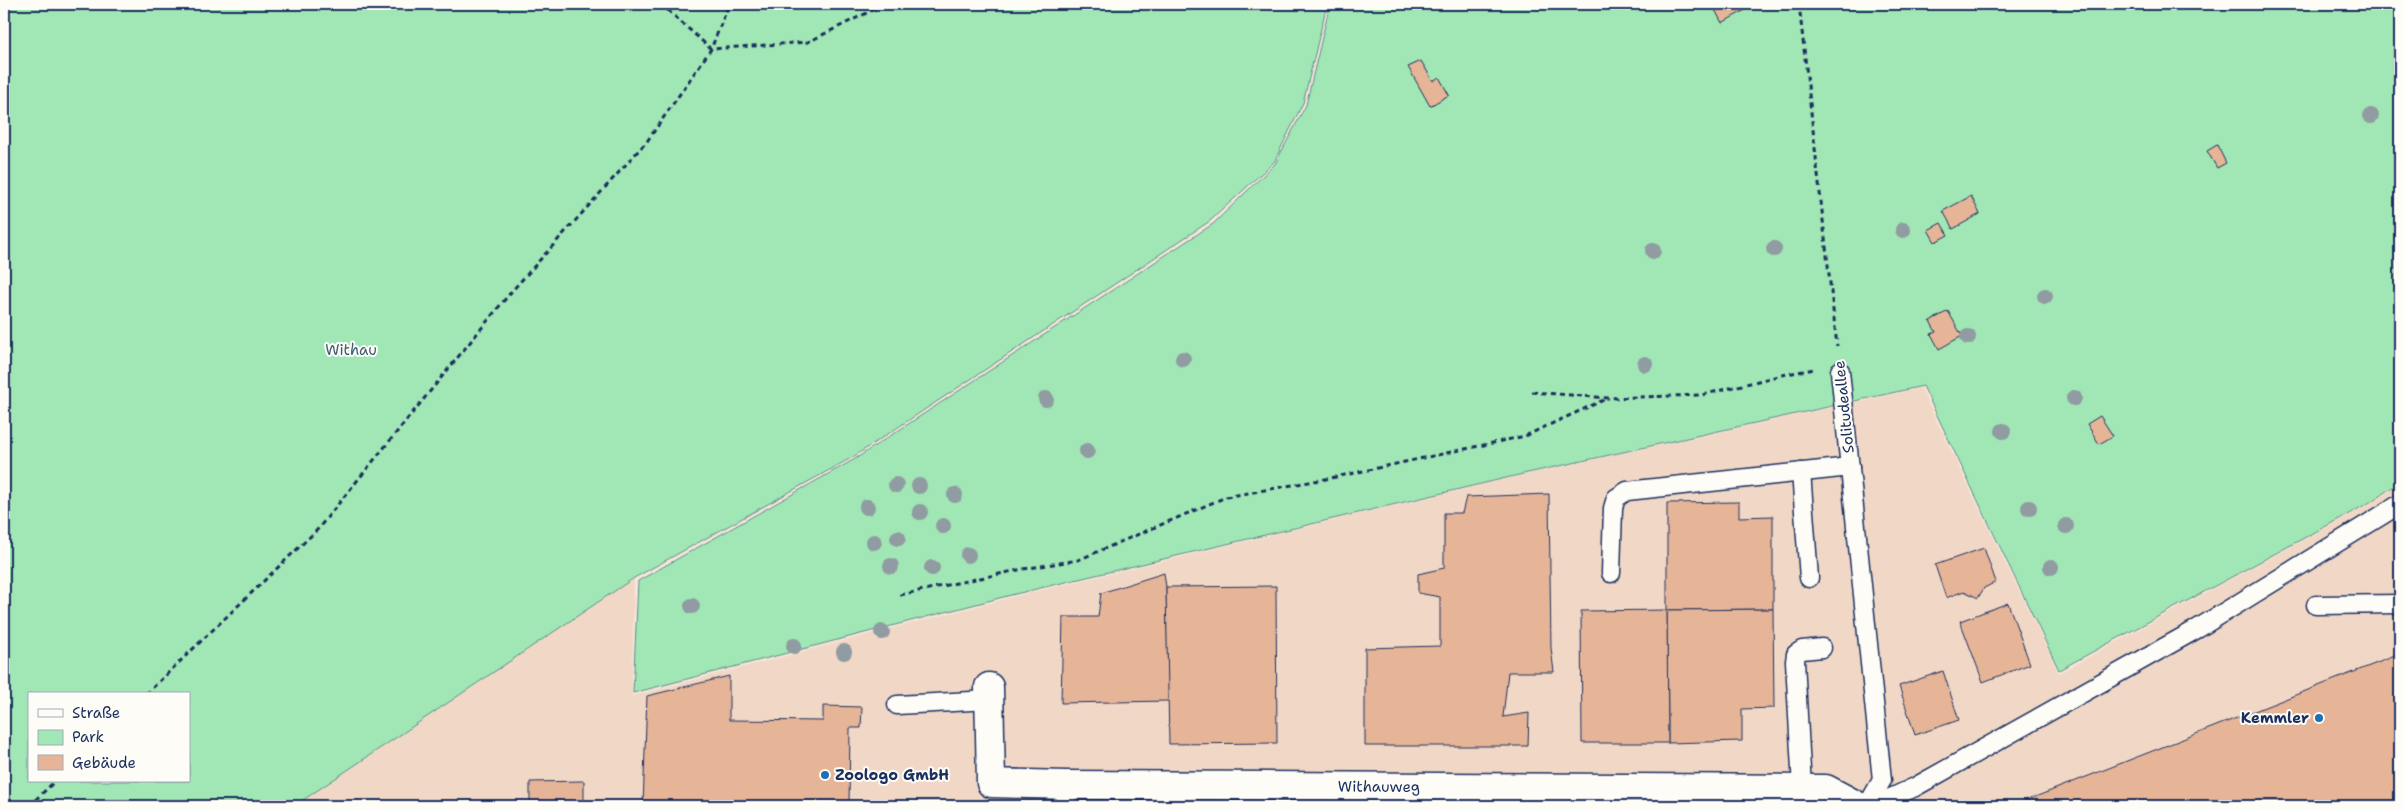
<svg xmlns="http://www.w3.org/2000/svg" width="2404" height="810" font-family="'Shantell Sans',sans-serif">
	<style>
		.built { fill: #f1d8c6 }
		.green { fill: #a0e7b5; stroke: #5e8b8a; fill-rule: evenodd }
		.building { fill: #e6b598; stroke: #1b2f5e }
		.lines { fill: none; stroke-linecap: round; stroke-linejoin: round }
		.lane-casing { stroke: #1b2f5e; stroke-width: 21 }
		.street-casing { stroke: #1b2f5e; stroke-width: 31 }
		.path { stroke: #1b2f5e; stroke-width: 3; stroke-dasharray: 5 4; stroke-linecap: butt }
		.lane { stroke: #fdfcf7; stroke-width: 18 }
		.street { stroke: #fdfcf7; stroke-width: 28 }
		.tree { fill: #909ba2 }
		.poi-dot { fill: #1f6fb2; stroke: #fdfcf7; stroke-width: 2 }
		.labels { text-anchor: middle; stroke-width: 4; stroke-linejoin: round; paint-order: stroke }
		.park-label { font-size: 15px; fill: #3c5d74; stroke: #fdfcf7 }
		.street-label { font-size: 15px; fill: #1b2f5e; stroke: #fdfcf7 }
		.poi-label { font-size: 15px; font-weight: bold; fill: #1b2f5e; stroke: #fdfcf7; text-anchor: end }
	</style>
	<rect width="100%" height="100%" fill="#f6e7da"/>
	<filter id="ink" filterUnits="userSpaceOnUse"><feTurbulence type="fractalNoise" baseFrequency=".02" numOctaves="2"/><feDisplacementMap in="SourceGraphic" scale="10" xChannelSelector="R" yChannelSelector="G"/><feConvolveMatrix kernelMatrix="1 2 1 2 8 2 1 2 1" color-interpolation-filters="sRGB"/></filter>
	<g filter="url(#ink)">
		<polygon class="built" points="1921,388 2059,673 2367,505 2400,483 2400,806 294,806 634,578 632,696 1012,597 1523,475"/>
		<g class="green">
			<path d="M4,4H1327L1303,103L1274,162L1210,221L853,457L634,578L294,806H4ZM29,694H189V781H29Z"/>
			<polygon points="1330,4 2400,4 2400,482 2367,504 2059,670 1923,386 1523,474 1011,595 633,693 638,581 855,459 1213,224 1275,164 1306,105"/>
		</g>
		<g class="building">
			<polygon points="1712,4 1744,4 1747,9 1722,23"/>
			<polygon points="1421,61 1433,81 1439,77 1449,95 1430,106 1408,67"/>
			<polygon points="2217,145 2226,163 2217,168 2207,151"/>
			<polygon points="1971,196 1980,214 1953,229 1943,211"/>
			<polygon points="1941,223 1948,235 1935,242 1928,230"/>
			<polygon points="1948,311 1962,336 1939,349 1931,334 1936,332 1930,321"/>
			<polygon points="2100,416 2113,436 2099,444 2087,424"/>
			<polygon points="1549,494 1551,648 1554,672 1508,672 1503,717 1529,713 1528,746 1365,746 1365,648 1440,646 1440,597 1418,593 1418,574 1444,568 1444,513 1462,513 1466,497"/>
			<polygon points="1739,502 1739,517 1773,516 1773,609 1667,610 1667,503"/>
			<polygon points="1984,548 1996,582 1984,588 1978,598 1964,591 1946,598 1935,565"/>
			<polygon points="1164,573 1166,587 1169,701 1061,703 1063,617 1098,617 1101,593"/>
			<polygon points="1276,586 1277,743 1169,744 1166,587"/>
			<polygon points="2008,603 2030,664 1983,682 1960,621"/>
			<polygon points="1773,609 1774,708 1742,709 1742,741 1668,743 1667,610"/>
			<polygon points="1667,610 1668,743 1582,743 1581,611"/>
			<polygon points="2400,654 2400,782 2395,806 2012,806"/>
			<polygon points="1943,671 1959,720 1915,735 1899,686"/>
			<polygon points="729,676 729,720 823,721 823,706 862,707 861,728 850,728 849,806 643,806 647,696"/>
			<polygon points="584,781 584,806 530,806 530,782"/>
		</g>
		<g class="lines">
			<defs>
				<g id="lane">
					<polyline points="1840,371 1882,780 1867,806"/>
					<polyline points="1801,472 1809,578"/>
					<polyline points="1611,573 1613,508 1616,498 1627,491 1850,467"/>
					<polyline points="2316,605 2400,604"/>
					<polyline points="897,705 990,700"/>
					<polyline points="1802,788 1795,661 1796,654 1802,650 1822,648"/>
					<polyline points="1066,806 1066,785"/>
					<polyline points="1873,806 1915,787 2197,629 2400,504"/>
				</g>
				<g id="street">
					<path id="s1" d="M989,687L991,783L1066,785L1826,789L1858,806"/>
				</g>
			</defs>
			<use href="#lane" class="lane-casing"/>
			<use href="#street" class="street-casing"/>
			<g class="path">
				<polyline points="661,4 711,49 808,42 885,4"/>
				<polyline points="1799,4 1837,346"/>
				<polyline points="1532,392 1608,398 1702,395 1782,375 1814,369"/>
				<polyline points="900,595 1023,569 1078,560 1226,497 1331,478 1525,436 1608,398"/>
				<polyline points="146,694 317,530 511,292 648,140 711,49 729,4"/>
				<polyline points="29,806 55,781"/>
			</g>
			<use href="#lane" class="lane"/>
			<use href="#street" class="street"/>
		</g>
		<g class="tree">
			<circle cx="2371" cy="116" r="8"/>
			<circle cx="1903" cy="230" r="8"/>
			<circle cx="1774" cy="249" r="8"/>
			<circle cx="1653" cy="251" r="8"/>
			<circle cx="2045" cy="296" r="8"/>
			<circle cx="1968" cy="337" r="8"/>
			<circle cx="1183" cy="359" r="8"/>
			<circle cx="1645" cy="364" r="8"/>
			<circle cx="2074" cy="398" r="8"/>
			<circle cx="1046" cy="399" r="8"/>
			<circle cx="2003" cy="431" r="8"/>
			<circle cx="1087" cy="451" r="8"/>
			<circle cx="896" cy="485" r="8"/>
			<circle cx="919" cy="486" r="8"/>
			<circle cx="955" cy="495" r="8"/>
			<circle cx="867" cy="507" r="8"/>
			<circle cx="2029" cy="508" r="8"/>
			<circle cx="920" cy="512" r="8"/>
			<circle cx="943" cy="526" r="8"/>
			<circle cx="2066" cy="526" r="8"/>
			<circle cx="898" cy="538" r="8"/>
			<circle cx="874" cy="542" r="8"/>
			<circle cx="968" cy="555" r="8"/>
			<circle cx="891" cy="566" r="8"/>
			<circle cx="2051" cy="567" r="8"/>
			<circle cx="932" cy="568" r="8"/>
			<circle cx="692" cy="606" r="8"/>
			<circle cx="882" cy="632" r="8"/>
			<circle cx="794" cy="646" r="8"/>
			<circle cx="844" cy="652" r="8"/>
		</g>
	</g>
	<g class="poi-dot">
		<circle cx="2319" cy="718" r="5"/>
		<circle cx="825" cy="775" r="5"/>
	</g>
	<g class="labels">
		<g class="park-label">
			<text x="351" y="355">Withau</text>
		</g>
		<g class="street-label">
			<text transform="translate(1844 407) rotate(-96)" y="5">Solitudeallee</text>
			<text dy="5" stroke="none"><textPath href="#s1" startOffset="484">Withauweg</textPath></text>
		</g>
		<g class="poi-label">
			<text x="2309" y="723">Kemmler</text>
			<text x="835" y="780" text-anchor="start">Zoologo GmbH</text>
		</g>
	</g>
	<rect width="2404" height="810" fill="none" stroke="#fdfcf7" stroke-width="20"/>
	<rect x="10" y="10" width="2384" height="790" fill="none" stroke="#1b2f5e" stroke-width="2" filter="url(#ink)"/>
	<rect x="28" y="692" width="162" height="90" fill="#fdfcf7" stroke="#a3aaba"/>
	<rect x="38" y="709" width="25" height="8" fill="#fdfcf7" stroke="#a3aaba"/>
	<text x="72" y="718" font-size="15" fill="#1b2f5e">Straße</text>
	<rect x="38" y="730" width="25" height="15" fill="#a0e7b5" stroke="#a3aaba"/>
	<text x="72" y="742" font-size="15" fill="#1b2f5e">Park</text>
	<rect x="38" y="755" width="25" height="15" fill="#e6b598" stroke="#a3aaba"/>
	<text x="72" y="768" font-size="15" fill="#1b2f5e">Gebäude</text>
</svg>
